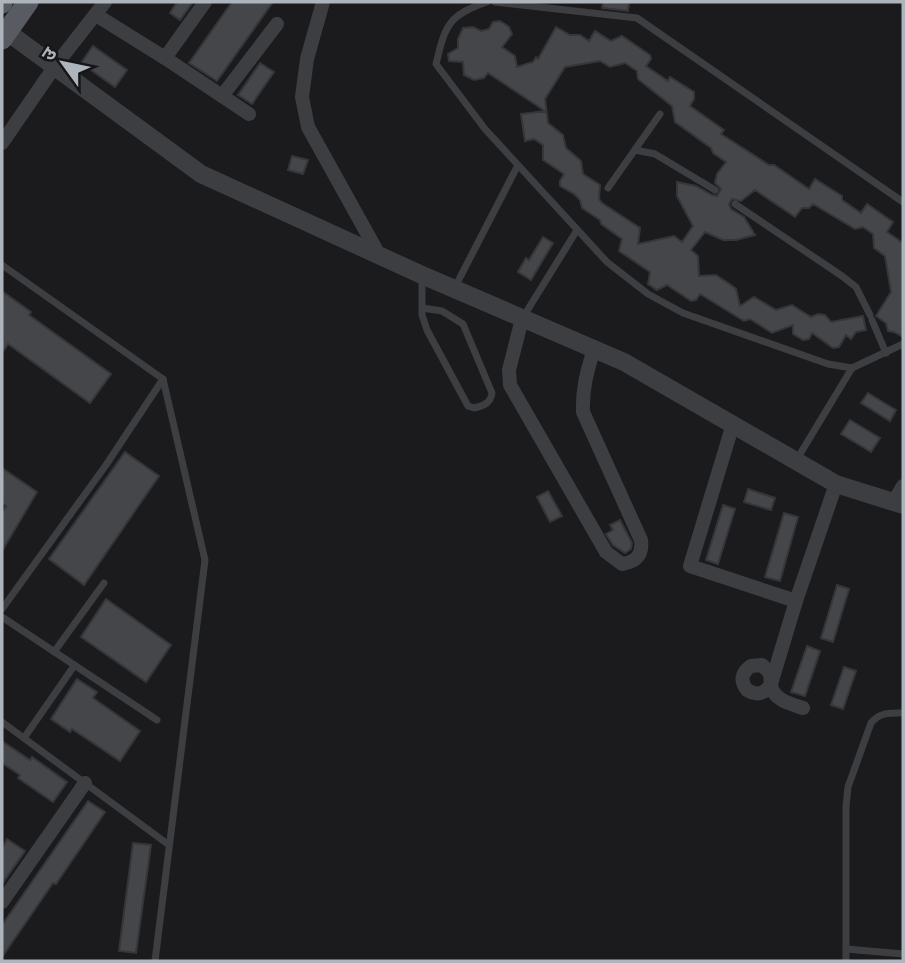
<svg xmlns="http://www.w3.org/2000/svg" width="905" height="963" font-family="Quicksand,'Noto Sans Devanagari',sans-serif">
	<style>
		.building { fill: #45464a; stroke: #353639; stroke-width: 2; fill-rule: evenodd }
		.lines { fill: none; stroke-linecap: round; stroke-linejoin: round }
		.service { stroke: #3c3e42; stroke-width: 7 }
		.minor { stroke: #3c3e42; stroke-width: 14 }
		.tertiary { stroke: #3c3e42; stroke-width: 18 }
		.primary { stroke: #585b61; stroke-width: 21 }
	</style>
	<rect width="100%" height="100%" fill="#1b1b1d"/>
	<g class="building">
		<polygon points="177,2 193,2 180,20 170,13"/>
		<polygon points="232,2 273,2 217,81 189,63"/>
		<polygon points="603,2 629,3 628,11 602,8"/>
		<path d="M500,21L509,27L512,34L502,47L515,56L517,67L533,62L536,57L538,59L556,27L570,35H580L589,41L595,31L611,41L622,36L650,55L651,59L646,66L668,81L670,77L694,92V99L690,106L724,130L721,134L769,165H774L809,189L815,179L842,196V200L861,213L867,204L893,222L887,232L903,243V337L894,332L888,331L886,323L876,316L891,292L885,256L874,248L873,234L863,227L855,229L813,204L809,208H802L795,217L755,190L741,201L732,199L729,204L731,209L744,217L755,235L736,240H723L705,232L691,250L698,256L699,276L716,275L731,285L736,289L740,306L754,297L776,310L792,305L811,317L818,314L825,315L831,322L863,316L866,330L856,332L851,339L846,335L839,347L833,348L812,333L809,339L803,340L793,334V325L772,333L750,319L744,321L700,294L696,300L691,301L667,285L657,290L648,284L650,272L619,251L622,239L601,224L600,220L582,208L580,200L574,194L560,186V181L564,174L543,160V145L534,139L525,141L521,114L545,111L488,73L484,78L474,80L464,75L463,62L449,61L448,54L458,48V39L463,28L473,27L481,31L489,29L493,22ZM600,61L610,67L625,63L637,71L638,79L672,106L675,122L711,148L713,153L726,162L717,174L715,183L721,189L717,196L712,195L696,186L677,182V196L693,226L682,242L674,236L638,244L640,228L602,203L599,199L600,185L583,174L581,161L566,148L563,135L548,123L545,99L565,67Z"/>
		<polygon points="93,46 127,70 115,87 81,63"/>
		<polygon points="260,63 274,72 252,104 238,95"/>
		<polygon points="292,156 308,160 303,174 288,170"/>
		<polygon points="543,237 553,243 531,280 518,272 526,258 529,260"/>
		<polygon points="2,291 31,312 29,315 111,374 90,403 8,344 2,353"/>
		<polygon points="868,393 896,410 890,421 861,403"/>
		<polygon points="850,420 880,438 871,452 841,434"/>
		<polygon points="125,452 159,476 84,585 49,559"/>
		<polygon points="2,468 37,492 2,551 2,513 6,506 2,503"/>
		<polygon points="748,489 775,498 771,510 744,502"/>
		<polygon points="548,491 562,516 550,522 537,497"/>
		<polygon points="723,505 735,509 718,564 706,560"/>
		<polygon points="784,513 798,517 780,581 765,577"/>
		<polygon points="620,520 632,543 631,549 625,553 613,545 606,534 613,530 610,525"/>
		<polygon points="837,585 849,589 833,642 821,638"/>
		<polygon points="106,599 171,645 146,682 81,637"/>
		<polygon points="807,646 820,651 805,696 791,692"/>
		<polygon points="844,667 856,671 843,709 831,705"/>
		<polygon points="77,679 97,692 93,698 140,731 120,761 72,729 70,732 51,719"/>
		<polygon points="2,741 30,760 32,757 67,782 53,802 18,778 20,775 2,763"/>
		<polygon points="88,801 105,812 56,884 53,883 2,957 2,925"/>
		<polygon points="7,839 25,851 2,884 2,848"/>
		<polygon points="133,843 151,845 136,953 119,951"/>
	</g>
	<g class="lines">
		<g class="service">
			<path d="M487,2C448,15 445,26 436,64L485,129L607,262L648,294L683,313L828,364L852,368L903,344"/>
			<polyline points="495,2 637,18 903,202"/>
			<polyline points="635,150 655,154 715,190"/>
			<polyline points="608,188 660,114"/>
			<polyline points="735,204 842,276 856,287 870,315"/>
			<polyline points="2,265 163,379 205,560 155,961"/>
			<path d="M422,276V315L427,330L468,406L474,408C483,406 491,403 492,393L463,324L442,311L422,308"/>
			<polyline points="454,289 518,165"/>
			<polyline points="522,319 577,230"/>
			<polyline points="872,320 886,353"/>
			<polyline points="797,459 852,368"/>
			<polyline points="2,609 106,465 163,379"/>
			<polyline points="2,617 157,720"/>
			<polyline points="54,652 104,583"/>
			<polyline points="2,722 169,845"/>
			<polyline points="24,738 74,666"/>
			<polyline points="846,949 903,954"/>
			<path d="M846,961V807L848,787L871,723C880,712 890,713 903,713"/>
		</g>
		<g class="minor">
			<polyline points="323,2 307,59 302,97 308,127 378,253"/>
			<polyline points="96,15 165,58 249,114"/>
			<polyline points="165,58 205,2"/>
			<polyline points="222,96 277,24"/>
			<polyline points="2,143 55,66 105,2"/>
			<path d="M522,319L509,370L510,385L606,552L622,564C636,562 643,555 641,540L583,412C582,390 587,371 594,349"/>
			<polyline points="733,424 690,566 796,601"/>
			<polyline points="893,503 903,486"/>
			<path d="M803,708C791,704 773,700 771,685C770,681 771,677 770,673L762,665L751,666C741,673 740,681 747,690C757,696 765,694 771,684L796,601L836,484"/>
			<polyline points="2,902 85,783"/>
		</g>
		<polyline class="tertiary" points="2,28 201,174 422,275 624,362 836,484 903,505"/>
		<g class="primary">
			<polyline points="2,3 2,2"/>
			<polyline points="2,39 28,2"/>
		</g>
	</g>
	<rect width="905" height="963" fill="none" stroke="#aeb4bc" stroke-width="7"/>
	<g transform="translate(63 63) rotate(303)" stroke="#161618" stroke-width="5" paint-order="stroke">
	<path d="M0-5L12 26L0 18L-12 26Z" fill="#aeb4bc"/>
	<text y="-10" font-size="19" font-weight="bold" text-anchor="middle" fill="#aeb4bc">उ</text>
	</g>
</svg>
